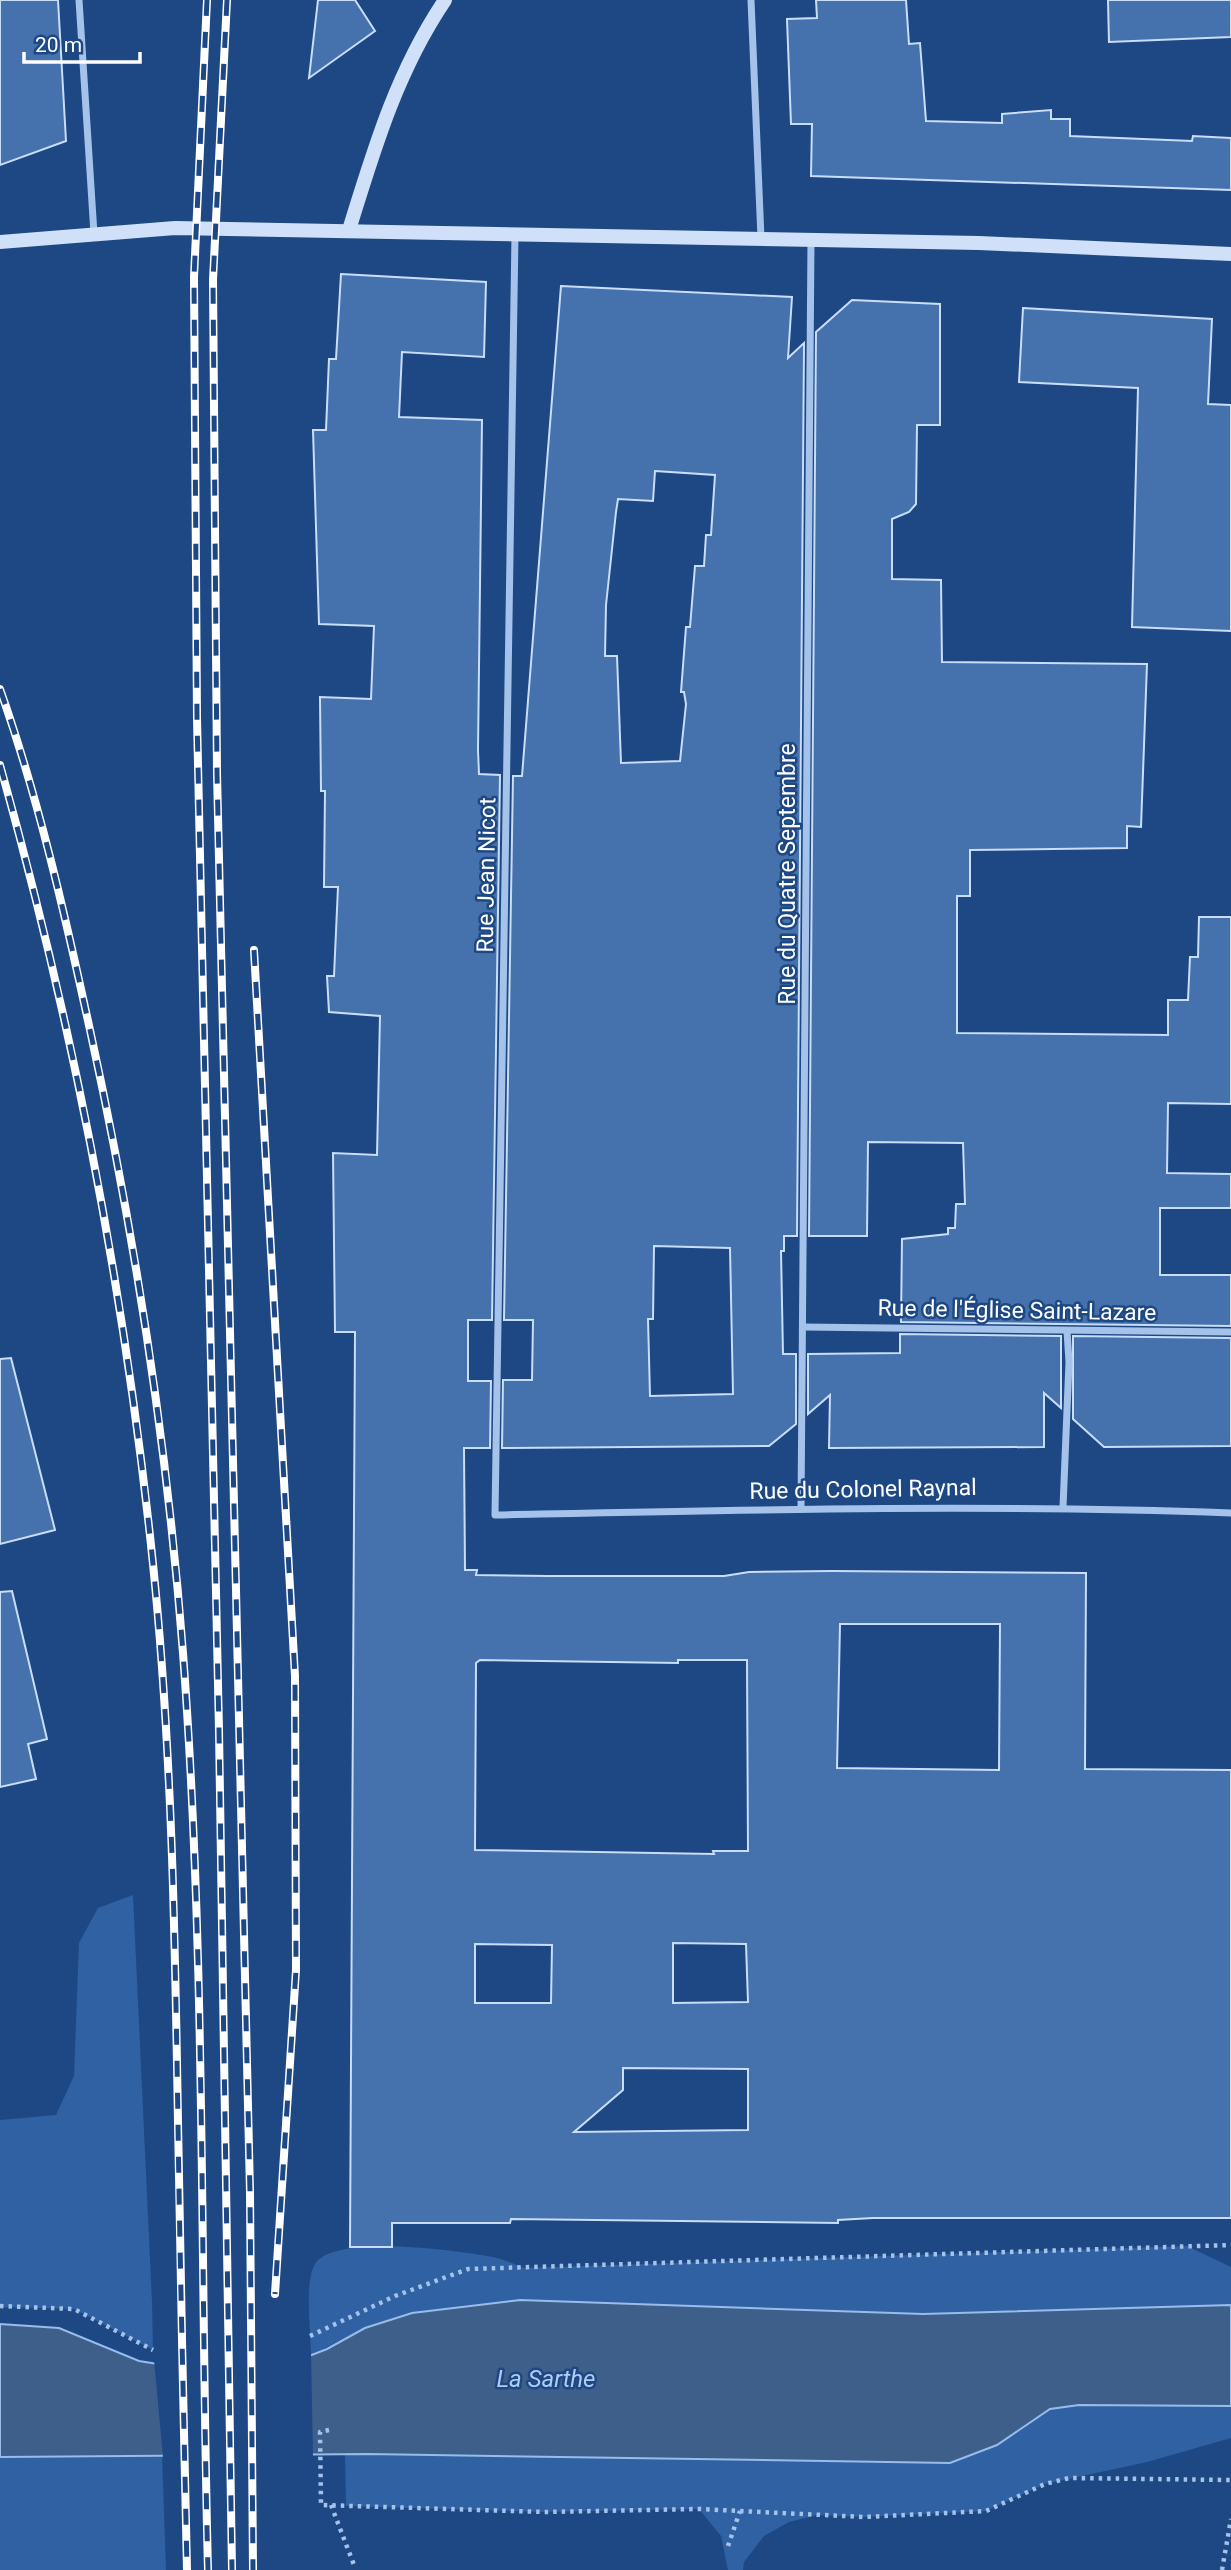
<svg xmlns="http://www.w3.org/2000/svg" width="1231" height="2570" font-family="Roboto,sans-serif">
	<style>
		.green { fill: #3061a2 }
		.water { fill: #3f5f8b; stroke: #97bdec; stroke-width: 2 }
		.pier { fill: #1d4884 }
		.building { fill: #4571ad; stroke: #c8ddf8; stroke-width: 2; fill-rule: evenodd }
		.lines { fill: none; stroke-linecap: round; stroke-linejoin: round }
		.path { stroke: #a4c2ea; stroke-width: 4.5; stroke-dasharray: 3.5 5; stroke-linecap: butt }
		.street { stroke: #a4c2ea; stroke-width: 7 }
		.secondary { stroke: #cfe0f8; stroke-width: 14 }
		.rail-casing { stroke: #fff; stroke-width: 8 }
		.rail { stroke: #1d4884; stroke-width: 5; stroke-dasharray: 16; stroke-linecap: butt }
		.labels { text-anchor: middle; stroke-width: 5; stroke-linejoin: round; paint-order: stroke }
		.street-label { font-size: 23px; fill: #fff; stroke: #1d4884 }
		.water-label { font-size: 24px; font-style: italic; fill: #afccf2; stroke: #1d4884 }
	</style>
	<rect width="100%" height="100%" fill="#1d4884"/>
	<g class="green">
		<polygon points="133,1895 152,2302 153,2350 74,2309 0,2307 0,2120 56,2115 74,2076 79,1943 98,1908"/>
		<path d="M1187,2246L1231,2267V2305L923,2314L520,2300L412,2313L365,2328L311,2355C311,2333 304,2282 315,2264C335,2233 459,2251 493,2257C503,2259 514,2264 524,2268Z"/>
		<polygon points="1079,2405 1231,2406 1231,2438 1147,2462 1045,2484 986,2511 864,2517 817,2515 789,2522 764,2536 744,2562 743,2570 728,2570 721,2536 699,2509 544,2512 346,2506 345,2454 950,2463 997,2445 1050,2409"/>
		<polygon points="162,2454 166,2570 0,2570 0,2457"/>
	</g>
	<polygon class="water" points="520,2300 923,2314 1231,2305 1231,2406 1079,2405 1050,2409 997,2445 950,2463 368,2454 0,2457 0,2324 59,2328 139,2361 158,2364 304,2358 327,2349 365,2328 412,2313"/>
	<polygon class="pier" points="311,2351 313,2458 163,2457 154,2360 304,2354"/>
	<g class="building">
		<polygon points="0,0 58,0 66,141 0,165"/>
		<polygon points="318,0 355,0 375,31 309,78"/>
		<polygon points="816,0 906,0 909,44 920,43 926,121 1002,123 1002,114 1051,110 1051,119 1070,119 1070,136 1192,141 1193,136 1231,138 1231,190 811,176 812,124 791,124 787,19 817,18"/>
		<polygon points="1108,0 1231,0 1231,37 1109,42"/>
		<path d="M341,274L486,282L484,357L402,352L399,417L482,420L478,750L479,774L500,775L492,1320H468V1381H491L490,1448H464L465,1570H477L476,1575L548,1576H724L749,1572L833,1571L1086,1573L1085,1769L1231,1770V2218H873L838,2220V2223L511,2219L510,2223H392V2247H350L355,1332H335L333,1153L377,1155L380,1016L329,1012L327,976H334L338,887H324L325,791H321L320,697L371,699L374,626L319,624L313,430H326L329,359H336ZM840,1624H1000L999,1770L837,1768ZM480,1660L678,1663V1660H747L748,1851H713L714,1854L475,1850L476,1663ZM673,1943L746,1944L748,2002L673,2003ZM475,1944L552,1945L551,2003H475ZM623,2068L748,2069V2130L574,2132L623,2090Z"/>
		<path d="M561,286L792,297L788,358L804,343L797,1236H784V1251H781L783,1354H796V1424L769,1446L502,1448L503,1380H532L533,1320H504L513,776H522ZM655,471L715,475L711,535H706L704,566H695L690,627H686L681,692H684L686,704L680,761L621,763L617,656H605L606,605L616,512L618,499L653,501ZM654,1246L730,1248L733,1394L650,1396L648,1319H653Z"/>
		<polygon points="852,300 940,304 940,425 917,425 916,504 909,512 892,519 892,579 941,580 942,662 1147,664 1141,827 1127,826 1127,848 970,850 970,896 957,896 957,1033 1168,1035 1168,1000 1188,1000 1190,957 1198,957 1199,917 1231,917 1231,1104 1168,1103 1167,1173 1231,1174 1231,1208 1160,1208 1160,1275 1231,1275 1231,1326 901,1322 902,1239 948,1234 948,1228 955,1228 956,1204 965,1204 963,1143 868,1142 867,1236 809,1236 816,332"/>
		<polygon points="1023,308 1212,319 1208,404 1231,405 1231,631 1132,627 1138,388 1019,382"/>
		<polygon points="900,1334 1061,1336 1061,1408 1044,1393 1044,1447 829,1448 830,1395 808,1414 808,1354 900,1353"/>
		<polygon points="1073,1336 1231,1338 1231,1446 1104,1447 1073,1419"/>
		<polygon points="11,1358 55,1530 0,1544 0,1359"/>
		<polygon points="12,1591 47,1739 28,1744 36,1779 0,1787 0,1592"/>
	</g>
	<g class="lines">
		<g class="path">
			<polyline points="0,2306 74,2309 153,2350"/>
			<polyline points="310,2336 395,2296 468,2269 1231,2245"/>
			<polyline points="329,2430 320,2432 321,2505 544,2512 699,2509 864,2517 986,2511 1045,2484 1069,2478 1231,2480"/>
			<polyline points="331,2505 354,2565"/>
			<polyline points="728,2546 740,2511"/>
			<polyline points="1222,2570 1231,2519"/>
		</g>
		<g class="street">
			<polyline points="79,0 94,234"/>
			<polyline points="751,0 761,238"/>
			<path d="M515,235L495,1515C740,1510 985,1504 1231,1513"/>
			<polyline points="803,1327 1231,1332"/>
			<polyline points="1063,1507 1069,1362 1067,1331"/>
			<polyline points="801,1508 811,240"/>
		</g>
		<g class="secondary">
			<path d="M349,230C374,149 397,71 445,0"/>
			<polyline points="0,242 175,228 979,243 1231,254"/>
		</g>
		<defs>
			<g id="rail">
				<polyline points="207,0 194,277 197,718 219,1730 232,2570"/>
				<polyline points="227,0 213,280 217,773 250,2192 253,2570"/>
				<path d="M0,689C39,800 65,915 90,1030C135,1236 167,1443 183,1653C206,1958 200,2265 208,2570"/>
				<path d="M0,765C74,1028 125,1293 153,1564C172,1749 175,1936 178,2122C180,2271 184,2421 187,2570"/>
				<polyline points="254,950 295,1676 296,1970 275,2294"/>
			</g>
		</defs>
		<use href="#rail" class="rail-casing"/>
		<use href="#rail" class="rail"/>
	</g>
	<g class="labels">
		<g class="street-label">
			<text transform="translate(787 874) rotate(-90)" y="8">Rue du Quatre Septembre</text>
			<text transform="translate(486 875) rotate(-89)" y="8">Rue Jean Nicot</text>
			<text transform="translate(1017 1310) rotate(1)" y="8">Rue de l'Église Saint-Lazare</text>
			<text transform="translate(863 1489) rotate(-1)" y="8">Rue du Colonel Raynal</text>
		</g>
		<g class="water-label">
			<text x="546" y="2387">La Sarthe</text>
		</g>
	</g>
	<path d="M24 52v10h116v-10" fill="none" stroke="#ffffff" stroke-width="3.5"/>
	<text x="35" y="52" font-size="21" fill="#ffffff" stroke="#1d4884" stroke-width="5" paint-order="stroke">20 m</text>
</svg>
